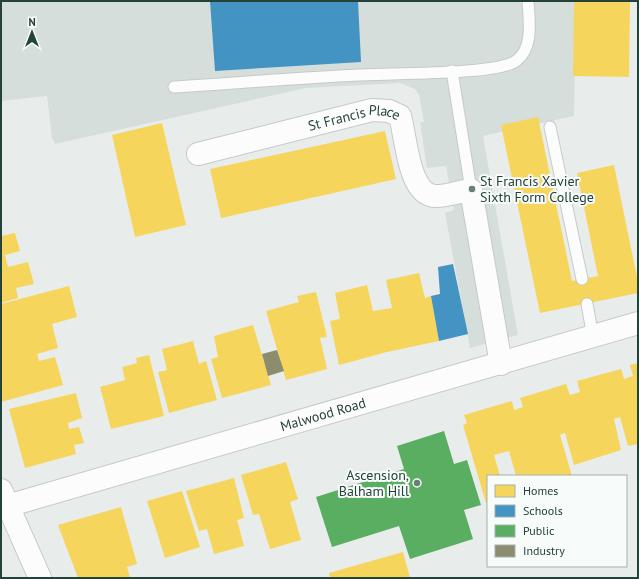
<svg xmlns="http://www.w3.org/2000/svg" width="639" height="579" font-family="'PT Sans',sans-serif">
	<style>
		.built { fill: #d6dedb }
		.homes { fill: #f6d55c }
		.schools { fill: #4393c3 }
		.public { fill: #5aae61 }
		.industry { fill: #8c8c6e }
		.lines { fill: none; stroke-linecap: round; stroke-linejoin: round }
		.lane-casing { stroke: #c5cac8; stroke-width: 13 }
		.street-casing { stroke: #c5cac8; stroke-width: 24 }
		.lane { stroke: #fcfcfc; stroke-width: 11 }
		.street { stroke: #fcfcfc; stroke-width: 22 }
		.poi-dot { fill: #697e78; stroke: #f7fbf9; stroke-width: 1.5 }
		.labels { text-anchor: middle; stroke-width: 4; stroke-linejoin: round; paint-order: stroke }
		.street-label { font-size: 14px; fill: #24423a; stroke: #f7fbf9 }
		.poi-label { font-size: 14px; fill: #24423a; stroke: #f7fbf9; text-anchor: start }
	</style>
	<rect width="100%" height="100%" fill="#e8edeb"/>
	<polygon class="built" points="1,1 576,1 574,116 483,136 518,335 470,348 445,213 454,210 446,166 427,168 420,122 424,122 419,95 415,89 400,83 306,88 55,144 52,138 47,96 1,101"/>
	<g class="homes">
		<polygon points="574,1 630,1 629,77 573,76"/>
		<polygon points="538,117 572,281 598,276 577,173 614,165 638,282 638,293 540,313 501,125"/>
		<polygon points="162,123 186,225 135,237 112,135"/>
		<polygon points="385,131 396,179 221,218 210,169"/>
		<polygon points="15,233 20,251 5,255 8,267 28,262 34,284 16,288 18,298 1,303 1,236"/>
		<polygon points="419,273 425,298 431,296 439,341 387,352 339,365 330,321 340,319 335,293 367,285 373,311 392,308 386,280"/>
		<polygon points="69,286 77,317 52,324 58,348 37,354 39,361 55,357 63,385 1,402 1,304"/>
		<polygon points="316,292 327,337 320,338 327,369 286,380 266,311 299,302 297,296"/>
		<polygon points="253,325 271,385 222,398 211,359 218,357 214,336"/>
		<polygon points="193,341 199,364 206,361 217,400 169,413 158,372 167,370 162,349"/>
		<polygon points="149,355 164,416 111,429 100,387 125,380 122,367 137,363 136,358"/>
		<polygon points="638,363 638,444 628,446 620,417 614,419 621,450 574,465 565,433 560,435 572,476 516,476 509,451 494,455 500,476 488,476 488,502 486,503 463,425 467,423 464,415 512,401 514,410 523,407 520,398 566,384 570,395 574,394 580,392 577,381 621,369 624,379 629,377 633,376 630,365"/>
		<polygon points="76,393 82,418 68,423 69,429 79,427 84,443 74,445 76,454 25,468 9,409"/>
		<polygon points="286,462 298,499 290,502 301,540 270,549 259,514 253,515 241,475"/>
		<polygon points="234,478 244,518 237,520 244,546 214,554 207,529 199,531 186,491"/>
		<polygon points="182,491 200,547 165,558 147,501"/>
		<polygon points="121,507 137,564 127,567 130,578 78,578 58,525"/>
		<polygon points="403,552 410,578 330,578 329,573"/>
	</g>
	<g class="schools">
		<polygon points="210,1 358,1 361,62 215,71"/>
		<polygon points="453,264 468,334 439,341 431,296 440,294 438,267"/>
	</g>
	<polygon class="public" points="444,431 454,464 467,460 481,505 464,510 473,539 410,559 399,526 332,547 316,497 404,469 397,446"/>
	<polygon class="industry" points="277,350 284,371 268,376 262,354"/>
	<g class="lines">
		<defs>
			<g id="lane">
				<polyline points="452,71 471,190"/>
				<path d="M174,87C236,83 298,78 359,75C389,73 496,75 516,61C534,48 529,20 528,1"/>
				<polyline points="550,127 582,279"/>
				<polyline points="587,304 593,337"/>
			</g>
			<g id="street">
				<path id="s1" d="M198,154L372,110L389,111L400,116C406,136 408,193 434,196C445,197 460,191 471,190L501,364"/>
				<polyline points="1,490 40,578"/>
				<path id="s2" d="M7,506L638,323"/>
			</g>
		</defs>
		<use href="#lane" class="lane-casing"/>
		<use href="#street" class="street-casing"/>
		<use href="#lane" class="lane"/>
		<use href="#street" class="street"/>
	</g>
	<g class="poi-dot">
		<circle cx="472" cy="189" r="4"/>
		<circle cx="417" cy="483" r="4"/>
	</g>
	<g class="labels">
		<g class="street-label">
			<text dy="5" stroke="none"><textPath href="#s1" startOffset="161">St Francis Place</textPath></text>
			<text dy="5" stroke="none"><textPath href="#s2" startOffset="329">Malwood Road</textPath></text>
		</g>
		<g class="poi-label">
			<text x="480" y="186">St Francis Xavier<tspan x="480" dy="16">Sixth Form College</tspan></text>
			<text x="409" y="480" text-anchor="end">Ascension,<tspan x="409" dy="16">Balham Hill</tspan></text>
		</g>
	</g>
	<rect width="639" height="579" fill="none" stroke="#24423a" stroke-width="4"/>
	<rect x="487" y="475" width="140" height="92" fill="#f7fbf9" stroke="#a3b1ad"/>
	<rect x="495" y="485" width="20" height="12" fill="#f6d55c" stroke="#a3b1ad"/>
	<text x="523" y="495" font-size="12" fill="#24423a">Homes</text>
	<rect x="495" y="505" width="20" height="12" fill="#4393c3" stroke="#a3b1ad"/>
	<text x="523" y="515" font-size="12" fill="#24423a">Schools</text>
	<rect x="495" y="525" width="20" height="12" fill="#5aae61" stroke="#a3b1ad"/>
	<text x="523" y="535" font-size="12" fill="#24423a">Public</text>
	<rect x="495" y="545" width="20" height="12" fill="#8c8c6e" stroke="#a3b1ad"/>
	<text x="523" y="555" font-size="12" fill="#24423a">Industry</text>
	<g transform="translate(32 32)" stroke="#f7fbf9" stroke-width="3" paint-order="stroke">
	<path d="M0-3L7 15L0 10L-7 15Z" fill="#24423a"/>
	<text y="-6" font-size="11" font-weight="bold" text-anchor="middle" fill="#24423a">N</text>
	</g>
</svg>
